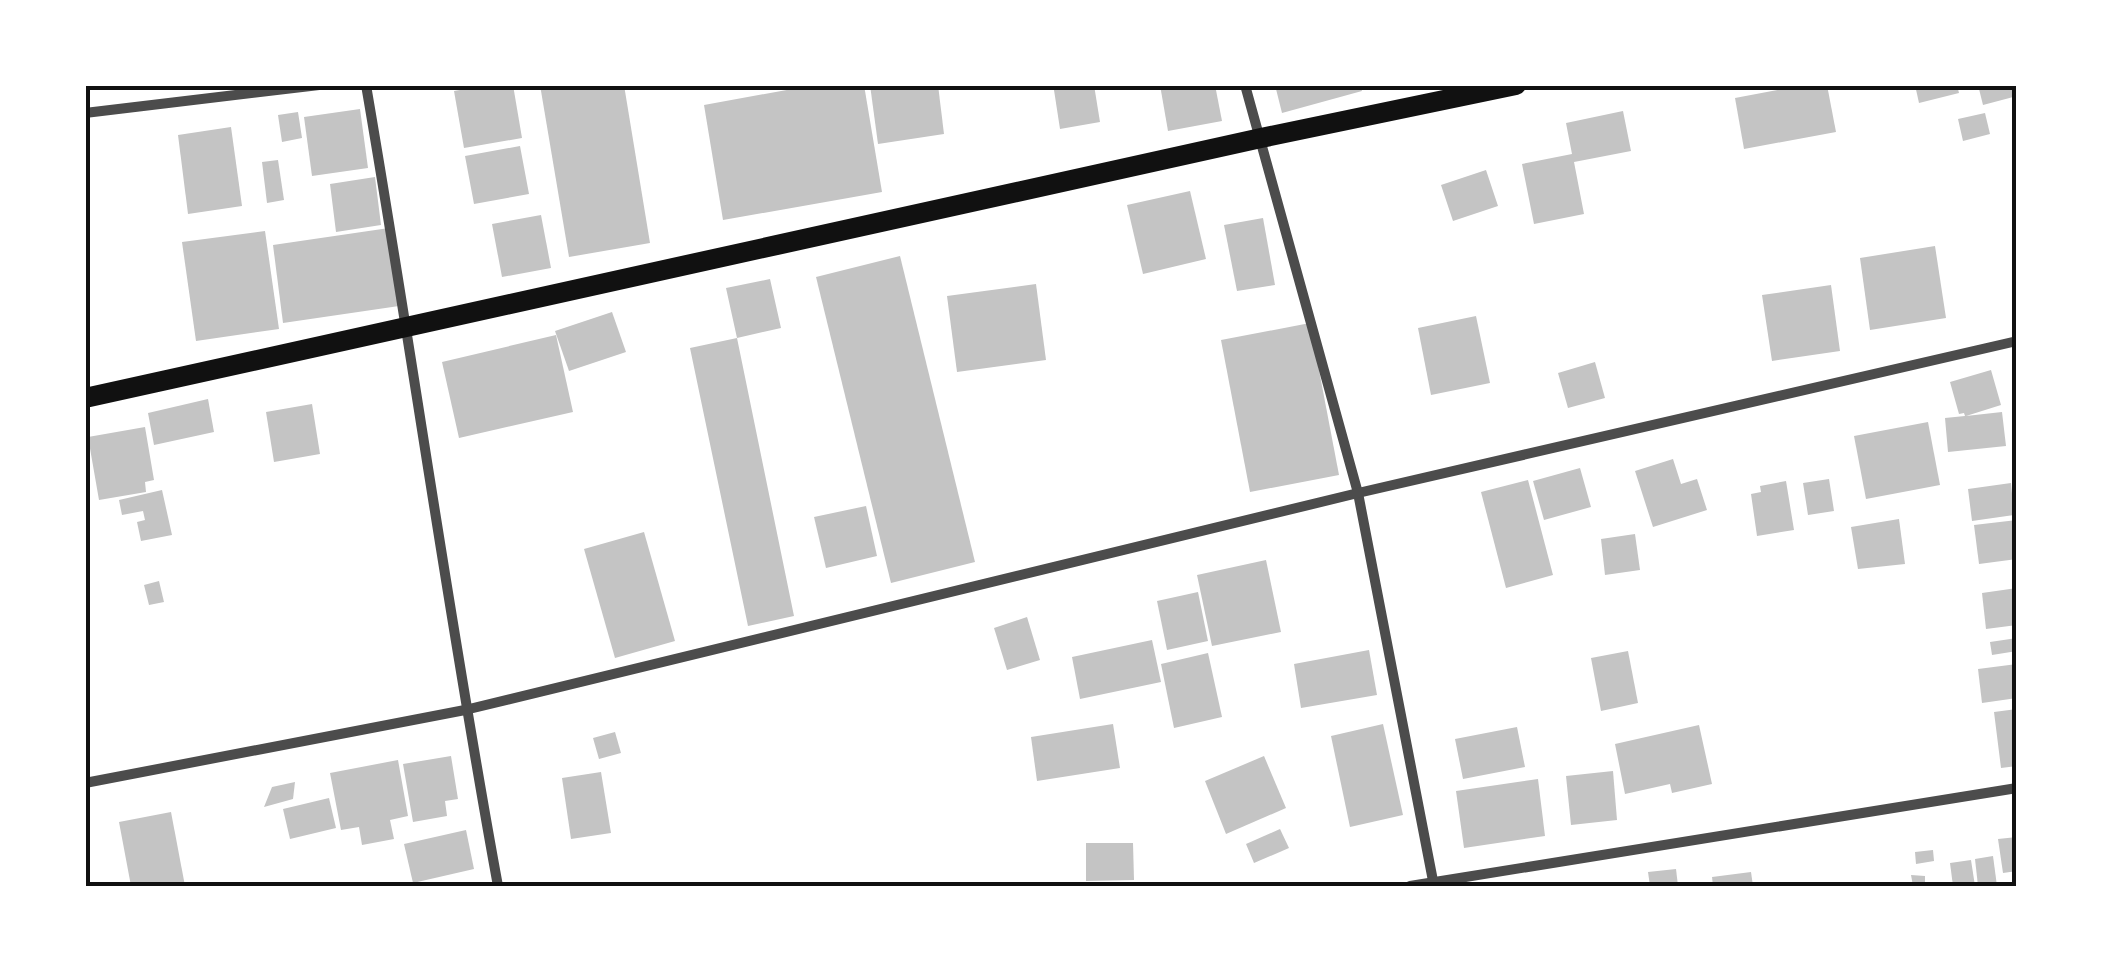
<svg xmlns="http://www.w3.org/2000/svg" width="2102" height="971" font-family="'Archivo Narrow',sans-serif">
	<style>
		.building { fill: #c4c4c4 }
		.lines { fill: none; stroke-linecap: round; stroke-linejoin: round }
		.minor { stroke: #4c4c4c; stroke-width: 10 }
		.secondary { stroke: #111; stroke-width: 20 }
		.neatline { fill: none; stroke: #111; stroke-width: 4 }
	</style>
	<rect width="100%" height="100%" fill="#fff"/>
	<g class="building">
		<polygon points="489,85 513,85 522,138 464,148 454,91"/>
		<polygon points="540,85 624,85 650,243 569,257"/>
		<polygon points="814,85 864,85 882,192 723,220 704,105"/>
		<polygon points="870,85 938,85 944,134 878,144"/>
		<polygon points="1083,85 1094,85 1100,122 1060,129 1054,90"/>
		<polygon points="1160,85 1215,85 1222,121 1168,131"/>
		<polygon points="1275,85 1360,85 1362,91 1282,113"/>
		<polygon points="1803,85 1827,85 1836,132 1744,149 1735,98"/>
		<polygon points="1915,85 1957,85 1959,93 1919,103"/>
		<polygon points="1978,85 2017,85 2017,96 1983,105"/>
		<polygon points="360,109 368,168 312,176 304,117"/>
		<polygon points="1623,111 1631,151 1574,162 1584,214 1534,224 1522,164 1572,154 1566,123"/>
		<polygon points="298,112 302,138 282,142 278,115"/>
		<polygon points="1985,113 1990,134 1963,141 1958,119"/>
		<polygon points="231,127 242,206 188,214 178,135"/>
		<polygon points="520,146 529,194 474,204 465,156"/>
		<polygon points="278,160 284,200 267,203 262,162"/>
		<polygon points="1486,170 1498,206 1453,221 1441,185"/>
		<polygon points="375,177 381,225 336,232 330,184"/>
		<polygon points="1190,191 1206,259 1143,274 1127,205"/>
		<polygon points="541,215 551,268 502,277 492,224"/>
		<polygon points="1263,218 1275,285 1237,291 1224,225"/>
		<polygon points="389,228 399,306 283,323 273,245"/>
		<polygon points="265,231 279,329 196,341 182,242"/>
		<polygon points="1935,246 1946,318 1870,330 1860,258"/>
		<polygon points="900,256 975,562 891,583 816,277"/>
		<polygon points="770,279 781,328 737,338 794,616 748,626 690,348 737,338 726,288"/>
		<polygon points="1036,284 1046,360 957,372 947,296"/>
		<polygon points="1831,285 1840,351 1772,361 1762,295"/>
		<polygon points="612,312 626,352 569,371 555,331"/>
		<polygon points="1476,316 1490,383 1431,395 1418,328"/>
		<polygon points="1310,323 1339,475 1250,492 1221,340"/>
		<polygon points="556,335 573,412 459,438 442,362"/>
		<polygon points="1595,362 1605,398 1568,408 1558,373"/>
		<polygon points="1991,370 2001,405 1966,416 2002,412 2006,446 1948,452 1945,418 1965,416 1964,413 1959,414 1950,382"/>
		<polygon points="208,399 214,432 154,445 148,413"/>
		<polygon points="312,404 320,454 274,462 266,412"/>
		<polygon points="1928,422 1940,485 1866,499 1854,436"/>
		<polygon points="145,427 154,480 145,482 146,492 99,500 88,437"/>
		<polygon points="1673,459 1681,484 1697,479 1707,510 1653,527 1635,471"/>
		<polygon points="1580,468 1591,507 1544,520 1533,481"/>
		<polygon points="1829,479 1834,511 1808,515 1803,483"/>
		<polygon points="1528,480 1553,575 1506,588 1481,492"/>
		<polygon points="1786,481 1794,530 1757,536 1751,494 1761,492 1760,486"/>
		<polygon points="2011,483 2014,515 1972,521 1968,489"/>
		<polygon points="162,490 172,535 141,541 137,522 145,520 143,511 122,515 119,500"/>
		<polygon points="866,506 877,556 826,568 814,517"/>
		<polygon points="1899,519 1905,564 1858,569 1851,527"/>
		<polygon points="2017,520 2017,559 1979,564 1974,525"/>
		<polygon points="644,532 675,641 615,658 584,549"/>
		<polygon points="1635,534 1640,570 1605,575 1601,539"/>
		<polygon points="1266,560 1281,632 1212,646 1197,575"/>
		<polygon points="159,581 164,602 149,605 144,585"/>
		<polygon points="2017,588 2017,625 1986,629 1982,593"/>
		<polygon points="1198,592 1208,641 1167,650 1157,601"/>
		<polygon points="1027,617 1040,660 1007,670 994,628"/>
		<polygon points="2017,638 2017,651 1992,655 1990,642"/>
		<polygon points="1152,640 1161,682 1080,699 1072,657"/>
		<polygon points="1369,650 1377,695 1301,708 1294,664"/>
		<polygon points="1628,651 1638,703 1601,711 1591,658"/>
		<polygon points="1208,653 1222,717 1174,728 1161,664"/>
		<polygon points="2017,664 2017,698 1982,703 1978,669"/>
		<polygon points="2017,709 2017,766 2001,768 1994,712"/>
		<polygon points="1113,724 1120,768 1037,781 1031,737"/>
		<polygon points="1383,724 1403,815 1350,827 1331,736"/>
		<polygon points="1699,725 1712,784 1672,793 1670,784 1625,794 1615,744"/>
		<polygon points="1517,727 1525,767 1463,779 1455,739"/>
		<polygon points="615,732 621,753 599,759 593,738"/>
		<polygon points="451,756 458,799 445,801 447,816 413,822 403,764"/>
		<polygon points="1264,756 1286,808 1226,834 1205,781"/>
		<polygon points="398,760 408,816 390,820 394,839 362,845 359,827 341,830 330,773"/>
		<polygon points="1613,771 1617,820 1571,825 1566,776"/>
		<polygon points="601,772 611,833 571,839 562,778"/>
		<polygon points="1538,779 1545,836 1464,848 1456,791"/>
		<polygon points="295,782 293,799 264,807 272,787"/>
		<polygon points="329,798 336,828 290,839 283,809"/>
		<polygon points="171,812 185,886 131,886 119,822"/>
		<polygon points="1280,829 1289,848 1254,863 1246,844"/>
		<polygon points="466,830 474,869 413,883 404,844"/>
		<polygon points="2017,837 2017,871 2003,873 1998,839"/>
		<polygon points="1086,843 1133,843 1134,880 1086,881"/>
		<polygon points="1933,850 1934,861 1916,864 1915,852"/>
		<polygon points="1993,856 1997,886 1978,886 1975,859"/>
		<polygon points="1971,860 1975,886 1953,886 1950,863"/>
		<polygon points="1676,869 1678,886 1650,886 1648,872"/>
		<polygon points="1751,872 1753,886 1713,886 1712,877"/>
		<polygon points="1911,875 1925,876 1925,886 1913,886"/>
	</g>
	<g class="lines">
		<g class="minor">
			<path d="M366,85C412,352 449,620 498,886"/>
			<polyline points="1245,85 1358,493 1434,886"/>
			<polyline points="85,113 319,85"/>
			<polyline points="85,783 465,710 1358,493 2017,341"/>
			<polyline points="1410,886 2017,788"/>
		</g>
		<polyline class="secondary" points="85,398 1261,138 1516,85"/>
	</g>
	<rect width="2102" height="971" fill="none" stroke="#ffffff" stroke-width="175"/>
	<rect x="88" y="88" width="1926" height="796" class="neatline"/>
</svg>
